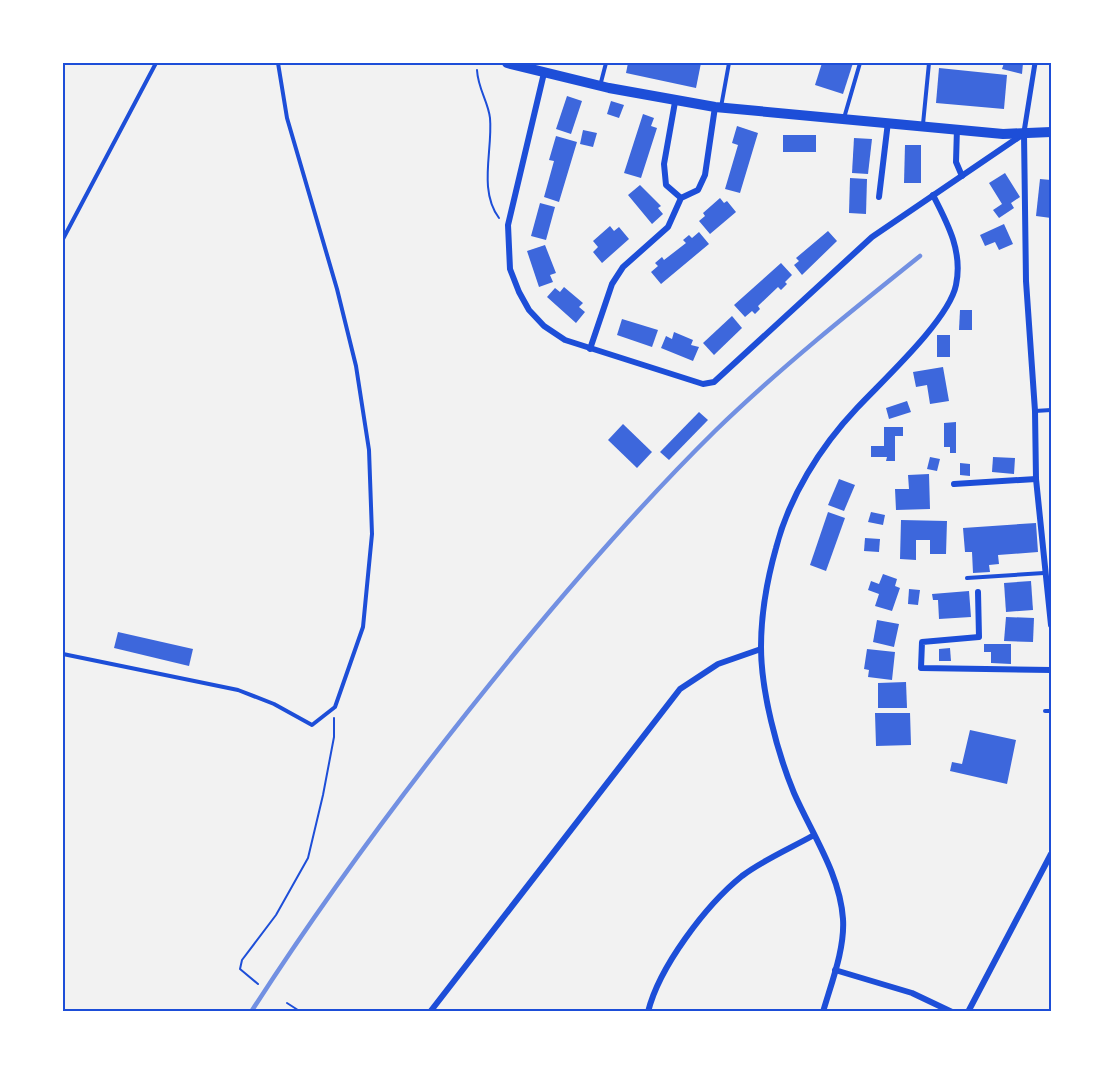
<svg xmlns="http://www.w3.org/2000/svg" width="1114" height="1075" font-family="'Space Grotesk',sans-serif">
	<style>
		.building { fill: #3d67dc }
		.lines { fill: none; stroke-linecap: round; stroke-linejoin: round }
		.path { stroke: #1d4ed8; stroke-width: 2 }
		.service { stroke: #1d4ed8; stroke-width: 4 }
		.pedestrian { stroke: #1d4ed8; stroke-width: 5 }
		.minor { stroke: #1d4ed8; stroke-width: 6 }
		.tertiary { stroke: #1d4ed8; stroke-width: 10 }
		.rail { stroke: #7290e2; stroke-width: 4.5 }
		.neatline { fill: none; stroke: #1d4ed8; stroke-width: 2 }
	</style>
	<rect width="100%" height="100%" fill="#f2f2f2"/>
	<g class="building">
		<polygon points="628,63 701,63 696,88 626,73"/>
		<polygon points="822,63 853,63 843,94 815,85"/>
		<polygon points="1004,63 1023,63 1022,74 1002,69"/>
		<polygon points="939,68 1007,75 1004,109 936,103"/>
		<polygon points="567,96 582,101 571,134 556,129"/>
		<polygon points="611,101 624,105 619,118 607,114"/>
		<polygon points="643,114 654,118 651,126 657,128 641,178 624,173"/>
		<polygon points="737,126 758,133 740,193 725,189 738,145 732,143"/>
		<polygon points="583,130 597,133 593,147 580,144"/>
		<rect x="783" y="135" width="33" height="17"/>
		<polygon points="556,136 577,142 559,202 544,197 554,161 549,160"/>
		<polygon points="854,138 872,139 868,174 852,173"/>
		<polygon points="905,145 921,145 921,183 904,183"/>
		<polygon points="1005,173 1020,197 1011,203 1014,208 999,218 993,210 1002,204 989,183"/>
		<polygon points="850,178 867,179 866,214 849,213"/>
		<polygon points="1040,179 1051,180 1051,218 1036,216"/>
		<polygon points="640,185 661,206 658,208 663,214 652,224 628,195"/>
		<polygon points="720,198 724,203 727,201 736,212 710,234 699,221 705,216 703,213"/>
		<polygon points="540,203 555,207 546,240 531,236"/>
		<polygon points="1004,224 1013,244 999,250 995,242 985,246 980,235"/>
		<polygon points="610,226 614,231 619,227 629,239 602,263 593,252 598,247 593,241"/>
		<polygon points="828,231 837,241 802,275 794,265 799,261 796,258"/>
		<polygon points="699,232 709,244 661,284 651,272 658,266 655,263 662,257 664,260 686,243 683,240 689,235 692,238"/>
		<polygon points="545,245 556,273 550,275 553,282 539,287 527,251"/>
		<polygon points="781,263 792,275 785,282 787,284 781,290 778,287 758,306 760,309 755,314 752,311 745,317 734,305"/>
		<polygon points="564,287 583,303 579,307 585,312 576,323 547,297 555,288 560,292"/>
		<polygon points="960,310 972,310 972,330 959,330"/>
		<polygon points="732,316 742,328 714,355 703,343"/>
		<polygon points="622,319 658,330 652,347 617,335"/>
		<polygon points="674,332 693,340 691,345 699,347 693,361 661,348 666,336 672,339"/>
		<rect x="937" y="335" width="13" height="22"/>
		<polygon points="943,367 949,401 930,404 927,385 916,387 913,372"/>
		<polygon points="907,401 911,412 889,419 886,408"/>
		<polygon points="699,412 708,420 669,460 660,452"/>
		<polygon points="956,422 956,453 950,453 950,447 944,447 944,423"/>
		<polygon points="623,424 652,452 637,468 608,440"/>
		<polygon points="884,427 903,427 903,436 895,436 895,461 886,461 887,457 871,457 871,446 884,446"/>
		<polygon points="930,457 940,459 937,471 927,469"/>
		<polygon points="993,457 1015,458 1014,474 992,472"/>
		<polygon points="960,463 970,464 970,476 960,475"/>
		<polygon points="929,474 930,509 896,510 895,489 909,489 908,475"/>
		<polygon points="839,479 855,485 844,511 828,505"/>
		<polygon points="828,512 845,518 826,571 810,565"/>
		<polygon points="871,512 885,515 883,525 868,522"/>
		<polygon points="901,520 947,521 946,554 930,554 930,540 916,540 916,560 900,559"/>
		<polygon points="1036,523 1038,552 998,555 999,564 989,565 990,572 973,573 972,552 965,552 963,528"/>
		<polygon points="865,538 880,539 879,552 864,551"/>
		<polygon points="883,574 897,579 895,586 900,588 892,611 875,606 879,594 868,590 871,581 879,584"/>
		<polygon points="1031,581 1033,610 1006,612 1004,583"/>
		<polygon points="909,589 920,590 918,605 908,604"/>
		<polygon points="969,591 971,617 939,619 938,600 933,600 932,594"/>
		<polygon points="1006,617 1034,618 1033,642 1004,641"/>
		<polygon points="877,620 899,624 894,647 873,642"/>
		<polygon points="118,632 193,649 189,666 114,648"/>
		<polygon points="984,644 1011,644 1011,664 991,663 991,652 984,652"/>
		<polygon points="950,648 951,661 939,661 939,649"/>
		<polygon points="867,649 895,652 892,680 868,677 869,670 864,669"/>
		<polygon points="906,682 907,708 878,708 878,683"/>
		<polygon points="875,713 910,713 911,745 876,746"/>
		<polygon points="970,730 1016,740 1007,784 950,771 952,762 962,764"/>
	</g>
	<g class="lines">
		<g class="path">
			<path d="M477,70C478,89 488,101 490,118C493,150 478,190 499,218"/>
			<polyline points="258,984 240,969 242,960 276,915 308,858 323,795 334,737 334,718"/>
			<polyline points="287,1003 301,1012"/>
		</g>
		<g class="service">
			<polyline points="600,86 606,63"/>
			<polyline points="721,107 729,63"/>
			<polyline points="844,118 860,63"/>
			<polyline points="923,124 929,63"/>
			<polyline points="63,239 156,63"/>
			<polyline points="1035,411 1051,410"/>
			<polyline points="967,578 1044,573"/>
			<polyline points="63,654 238,690 274,704 312,725 335,707 363,627 372,534 369,450 356,366 337,289 287,118 278,63"/>
			<polyline points="1045,711 1051,711"/>
		</g>
		<polyline class="pedestrian" points="1024,132 1035,63"/>
		<g class="minor">
			<polyline points="544,73 508,225 510,269 519,292 529,310 544,326 565,340 703,384 714,382 872,237 1022,135"/>
			<polyline points="675,102 664,164 666,185 681,198"/>
			<polyline points="957,128 956,162 962,176"/>
			<polyline points="1024,134 1026,281 1035,411 1036,479 1051,625"/>
			<polyline points="879,197 888,122"/>
			<polyline points="590,349 612,284 623,267 668,227 681,198 698,190 705,175 715,107"/>
			<polyline points="954,484 1036,479"/>
			<polyline points="978,592 979,637 922,642 921,668 1051,670"/>
			<polyline points="835,970 912,993 952,1012"/>
			<polyline points="430,1012 680,689 718,664 761,649"/>
			<path d="M648,1012C659,967 706,905 742,876C763,860 791,848 814,835"/>
			<path d="M823,1012C831,984 845,949 843,919C840,874 812,834 794,793C777,752 761,691 761,647C761,614 767,580 776,548C789,497 820,447 857,408C882,381 949,320 956,285C963,252 948,224 933,195"/>
			<polyline points="968,1012 1051,854"/>
		</g>
		<polyline class="tertiary" points="507,63 609,88 715,107 1003,134 1051,132"/>
		<path class="rail" d="M251,1012C334,883 423,765 520,647C582,572 646,499 715,431C780,368 850,312 920,256"/>
	</g>
	<rect width="1114" height="1075" fill="none" stroke="#ffffff" stroke-width="129"/>
	<rect x="64" y="64" width="986" height="946" class="neatline"/>
</svg>
